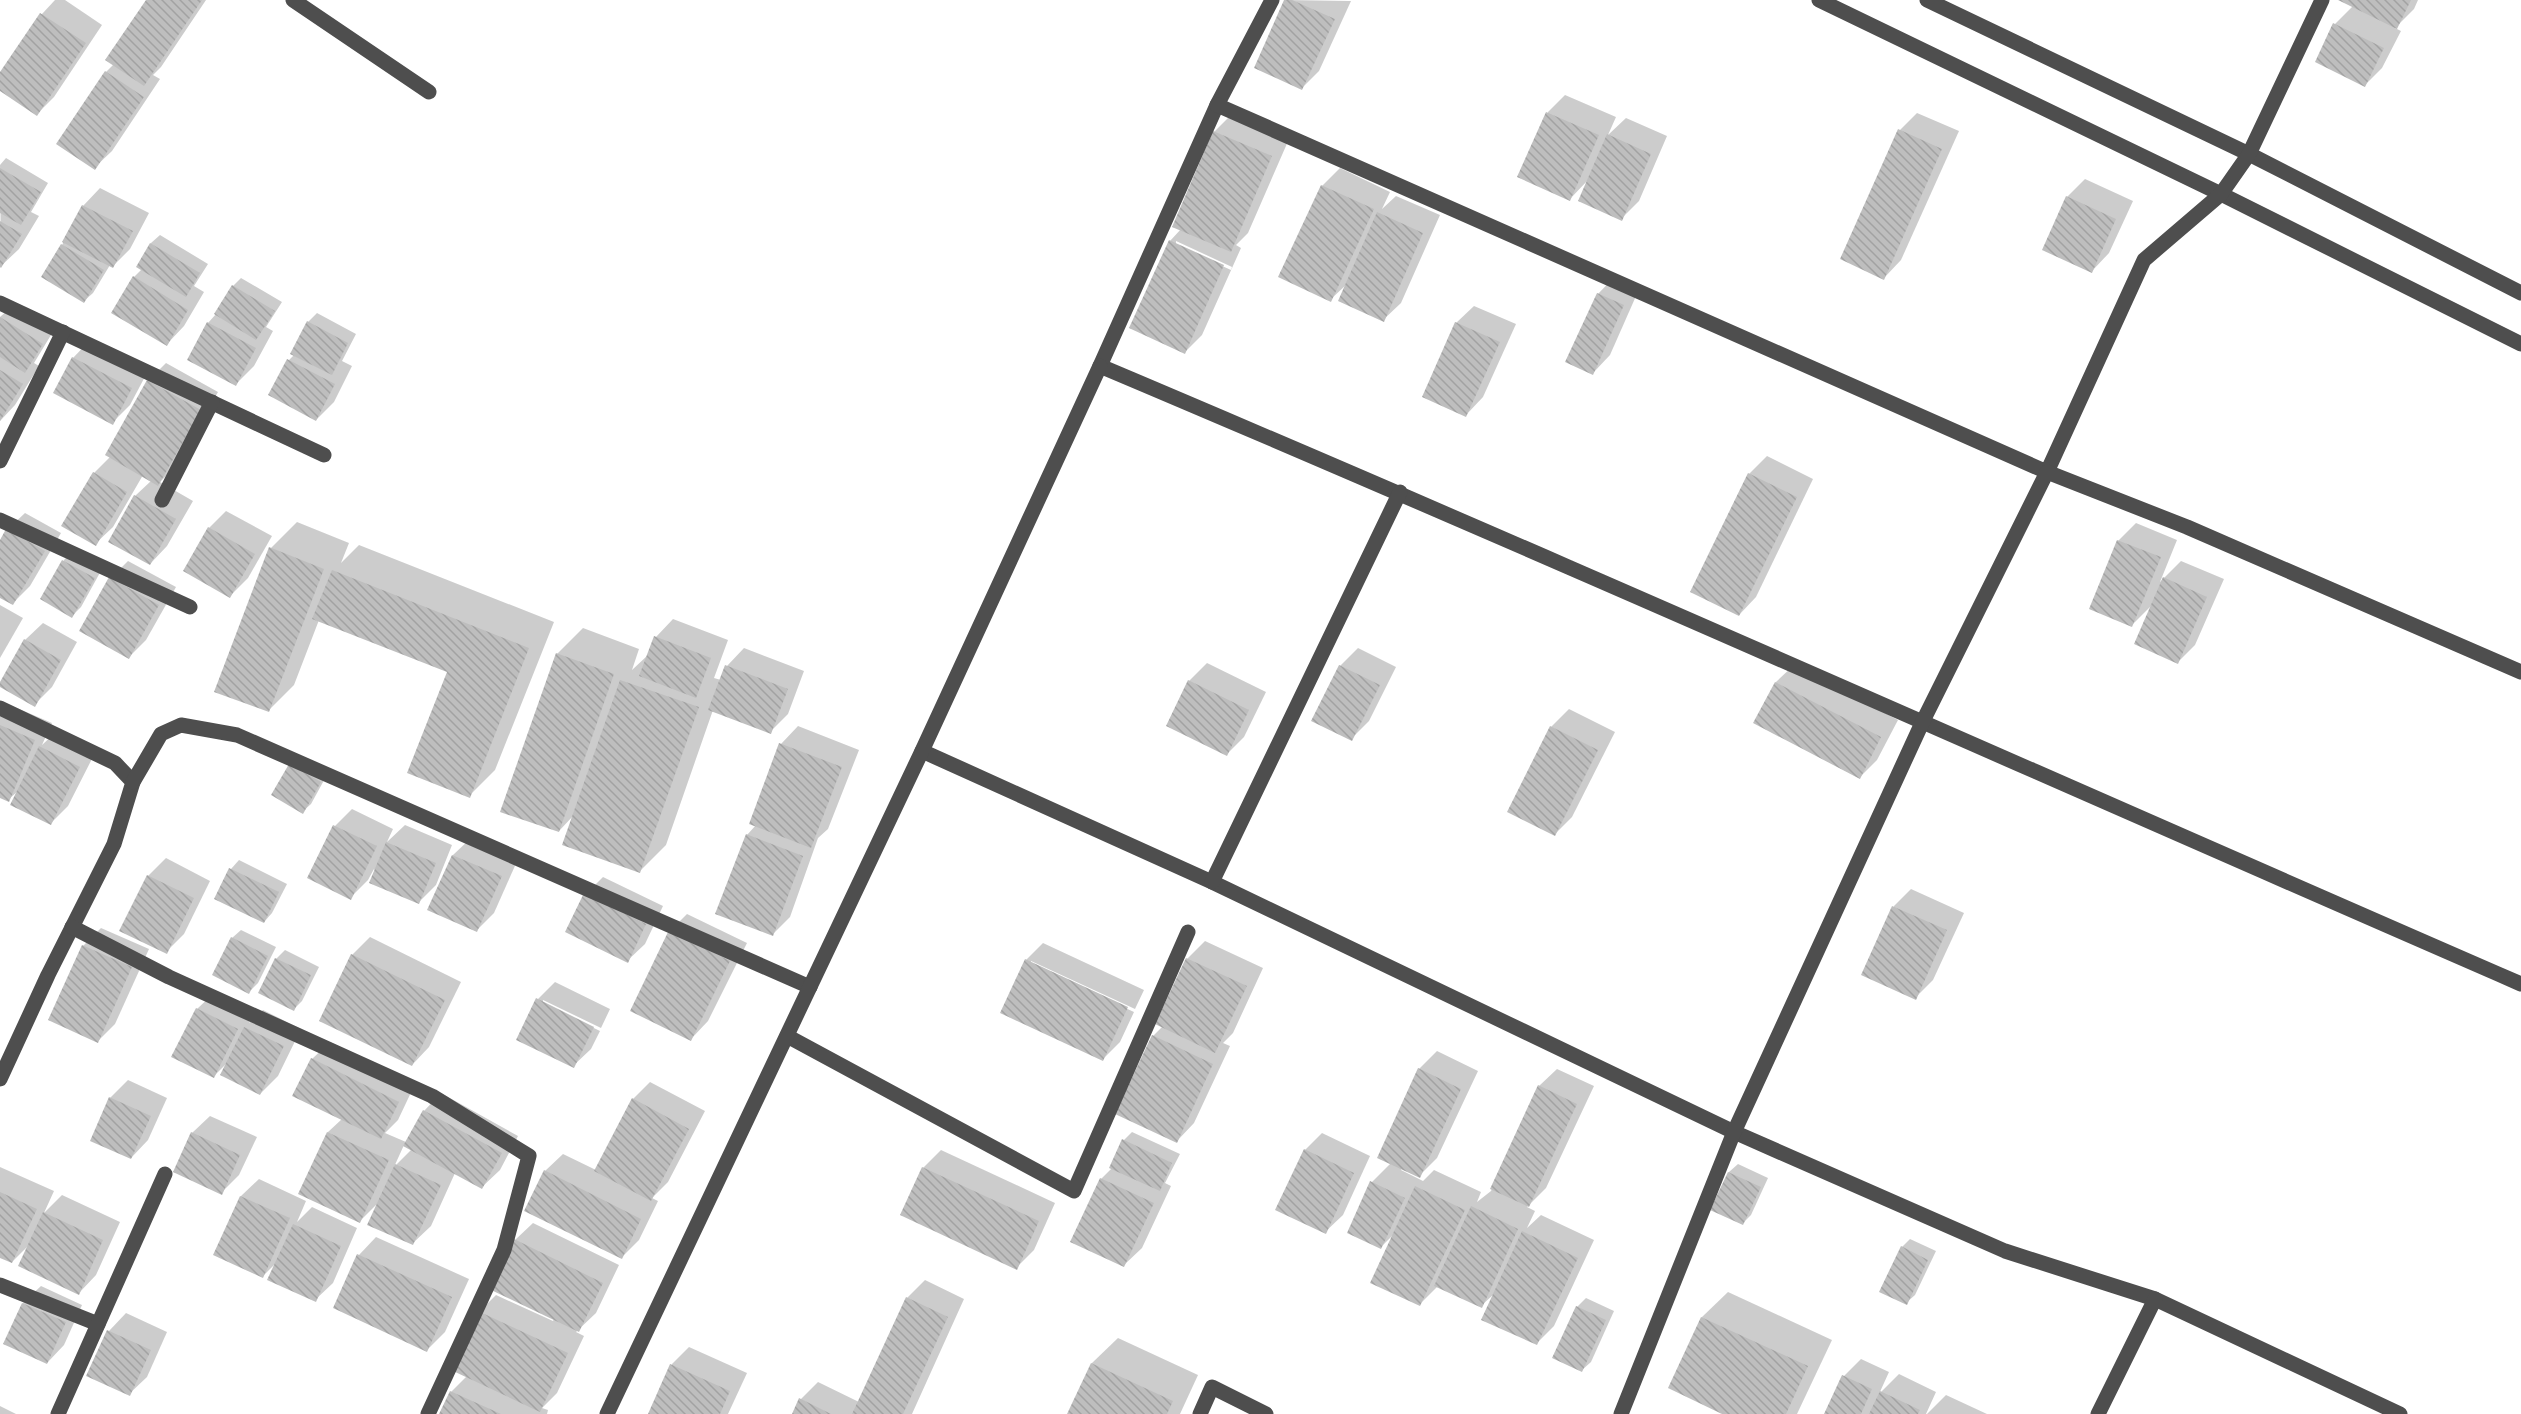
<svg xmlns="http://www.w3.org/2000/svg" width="2521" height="1414" font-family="'Space Grotesk',sans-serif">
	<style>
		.shadow { fill: #0003; fill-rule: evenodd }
		.building { fill: url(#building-back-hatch) }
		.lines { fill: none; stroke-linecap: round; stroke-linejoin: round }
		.minor { stroke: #4e4e4e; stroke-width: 15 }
	</style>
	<defs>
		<pattern id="building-back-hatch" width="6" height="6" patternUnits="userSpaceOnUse" patternTransform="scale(1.5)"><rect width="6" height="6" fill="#bebebe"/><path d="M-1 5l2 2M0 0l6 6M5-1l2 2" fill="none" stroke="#a2a2a2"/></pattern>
	</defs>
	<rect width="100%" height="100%" fill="#fff"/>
	<g class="shadow">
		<polygon points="55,0 65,0 102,25 54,97 37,114 0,89 0,75 42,14"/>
		<polygon points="148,0 206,0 161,67 153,75 160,79 112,151 94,168 106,72 114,64"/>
		<polygon points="1286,0 1351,1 1319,71 1302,88"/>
		<polygon points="2342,0 2418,0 2414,9 2395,28 2401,31 2382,68 2365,85 2317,61 2335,24 2353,6"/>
		<polygon points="1565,95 1616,117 1608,135 1626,118 1667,136 1639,201 1621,219 1588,180 1570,199 1519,176 1548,112"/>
		<polygon points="1917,113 1959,131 1901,260 1884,278 1900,130"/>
		<path d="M1232,114L1289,139L1248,233L1236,245L1241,248L1202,335L1185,352L1170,241L1181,229L1214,132ZM1176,241L1232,267L1231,270L1176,245Z"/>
		<polygon points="6,158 48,183 31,212 39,216 19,249 1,266 0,165"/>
		<polygon points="1340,168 1390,192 1382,209 1396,196 1440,215 1401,303 1383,320 1347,284 1330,300 1322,186"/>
		<polygon points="2085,179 2133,201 2109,253 2092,271 2067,197"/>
		<polygon points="100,188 149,213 130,249 113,266 110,265 93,293 84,301 62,245 83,206"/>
		<polygon points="160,235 208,264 194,286 204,292 184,326 167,344 134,277 142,269 138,266 151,243"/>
		<polygon points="1615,276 1640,287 1610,355 1593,373 1598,294"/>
		<polygon points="241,278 282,302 266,327 273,331 254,366 236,384 208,323 216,314 233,286"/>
		<polygon points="1474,306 1516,324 1483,397 1466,415 1456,323"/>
		<polygon points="9,309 51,335 34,363 39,366 15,405 0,421 0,317"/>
		<polygon points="317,313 356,334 342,361 352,366 334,402 316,420 289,360 295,354 308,322"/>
		<polygon points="90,340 148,371 130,405 112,423 73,358"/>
		<polygon points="166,363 218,392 176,466 160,482 193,501 167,546 150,564 135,496 152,480 143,475 113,527 95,544 63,526 94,473 110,457 148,381"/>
		<polygon points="1767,456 1813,479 1756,597 1739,615 1749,474"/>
		<polygon points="226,511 272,536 248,578 230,596 209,528"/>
		<polygon points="25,513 61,533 30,586 13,603 0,596 0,543 7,530"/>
		<polygon points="297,522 349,543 341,563 359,545 554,622 495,770 469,796 449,672 319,620 294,685 268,711 271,548"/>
		<polygon points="2136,523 2177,540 2160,582 2181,561 2224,579 2195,645 2178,662 2152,605 2132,625 2118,541"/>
		<polygon points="72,552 102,569 81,607 72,616 42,599 64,560"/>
		<polygon points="128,561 176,587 146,640 129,657 111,578"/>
		<polygon points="0,605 23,618 0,658"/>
		<polygon points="673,619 728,640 714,678 721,680 727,666 744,648 804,671 788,714 770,732 713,710 666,845 640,871 574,815 559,831 557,654 583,628 639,649 632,670 648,655 656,637"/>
		<polygon points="43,623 77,642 52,687 34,705 0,685 25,640"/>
		<polygon points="1358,648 1396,667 1369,721 1351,739 1340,666"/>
		<polygon points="1207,663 1266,692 1244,737 1226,755 1189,681"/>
		<polygon points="1794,665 1898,720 1877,760 1859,778 1755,723 1776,682"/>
		<polygon points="10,705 52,723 42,745 58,730 97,749 68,806 51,823 18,791 8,800 0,797 0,715"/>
		<polygon points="1569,709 1615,732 1572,817 1555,834 1509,811 1551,727"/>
		<polygon points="798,726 859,750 828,829 818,838 790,917 772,935 747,835 756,825 781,744"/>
		<polygon points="291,765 328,773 311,804 302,812"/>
		<polygon points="352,809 393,829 387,842 405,825 452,845 436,885 419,902 374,869 368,880 350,898 335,826"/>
		<polygon points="471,838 518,859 494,913 476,931 429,909 453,855"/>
		<polygon points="166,858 210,881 184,934 166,952 148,876"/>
		<polygon points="239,860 287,884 272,913 264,922 216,898 231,869"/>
		<polygon points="603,877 663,906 645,944 627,961 586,894"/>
		<polygon points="1911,889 1964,913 1933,980 1915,998 1863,974 1894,906"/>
		<polygon points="687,914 747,943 708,1021 691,1039 670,931"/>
		<polygon points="101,928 149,949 115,1024 98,1041 83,946"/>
		<polygon points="241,930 276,947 258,983 249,992 232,938"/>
		<polygon points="370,937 461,982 429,1047 412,1065 352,955"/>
		<polygon points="1205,941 1263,968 1233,1033 1223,1043 1230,1046 1194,1123 1177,1141 1117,1113 1153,1036 1163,1026 1157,1024 1187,959"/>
		<polygon points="1043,943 1144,990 1135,1009 1031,961 1031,964 1134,1012 1120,1042 1103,1059 1026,960"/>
		<polygon points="285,950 319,967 302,1001 294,1009 276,959"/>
		<polygon points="555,982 610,1009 601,1028 543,1000 543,1003 600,1031 591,1049 573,1066 538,999"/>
		<polygon points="215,992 255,1011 249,1023 263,1010 301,1029 278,1076 260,1094 227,1063 214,1076 197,1009"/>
		<path d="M330,1042L415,1084L398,1120L385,1133L406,1142L424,1111L441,1093L518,1136L500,1170L482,1187L455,1173L431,1226L413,1243L379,1202L360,1221L300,1194L328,1132L342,1119L312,1059ZM404,1145L412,1149L394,1167Z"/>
		<polygon points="1437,1051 1478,1071 1437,1158 1419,1176 1402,1168 1401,1170 1423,1181 1434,1170 1481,1192 1477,1202 1491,1191 1539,1086 1557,1069 1594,1086 1546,1188 1527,1207 1535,1211 1527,1228 1541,1215 1594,1240 1554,1326 1537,1343 1494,1294 1481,1306 1438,1286 1420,1304 1393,1235 1381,1247 1372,1182 1391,1163 1419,1069"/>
		<polygon points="128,1080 167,1098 148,1140 131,1158 110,1098"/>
		<polygon points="650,1082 705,1111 668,1182 652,1198 658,1201 639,1240 621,1258 545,1171 563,1154 596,1170 633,1099"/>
		<polygon points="210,1116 257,1137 239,1175 221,1193 192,1133"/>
		<polygon points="1132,1132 1180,1154 1165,1183 1171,1186 1142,1248 1124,1265 1101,1179 1112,1168 1124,1140"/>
		<polygon points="1322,1133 1370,1156 1343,1215 1325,1232 1305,1150"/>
		<polygon points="941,1150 1055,1203 1034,1250 1016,1268 902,1214 923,1168"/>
		<polygon points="1738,1164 1768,1178 1751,1215 1742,1224 1712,1209 1729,1172"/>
		<polygon points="0,1167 54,1191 44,1213 62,1195 120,1222 96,1275 79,1293 30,1244 12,1262 0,1256"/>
		<polygon points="259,1179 306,1201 297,1222 312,1207 357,1228 333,1283 315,1300 276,1263 263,1276 215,1255 241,1196"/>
		<polygon points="533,1223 619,1265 596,1313 576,1332 584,1336 557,1393 542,1408 548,1410 547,1414 441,1414 451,1392 467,1376 479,1312 496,1295 553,1321 554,1319 515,1240"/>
		<polygon points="376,1237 469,1279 445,1332 427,1350 335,1308 359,1255"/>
		<polygon points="1910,1239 1936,1251 1915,1295 1906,1303 1902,1247"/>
		<polygon points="925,1280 964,1299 912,1414 793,1414 801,1399 818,1382 859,1402 907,1298"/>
		<polygon points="41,1286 82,1305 64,1345 47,1363 5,1343 23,1303"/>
		<polygon points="1728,1292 1832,1340 1797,1414 1726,1414 1670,1387 1702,1317"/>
		<polygon points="1586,1298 1614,1311 1591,1362 1582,1370 1577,1307"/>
		<polygon points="126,1313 167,1332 147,1377 129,1394 88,1376 109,1331"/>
		<polygon points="1118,1338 1198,1375 1180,1414 1069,1414 1092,1363"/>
		<polygon points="689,1347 747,1373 728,1414 650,1414 672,1364"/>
		<polygon points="1861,1359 1889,1372 1879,1394 1899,1374 1936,1392 1926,1414 1826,1414 1844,1376"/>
		<polygon points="1946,1395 1987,1414 1927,1414"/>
		<polygon points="0,1406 16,1414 0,1414"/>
	</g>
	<g class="building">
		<polygon points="146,0 202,0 144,86 105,60"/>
		<polygon points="1284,0 1292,0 1335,19 1302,90 1254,68"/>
		<polygon points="2338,0 2411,0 2397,29"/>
		<polygon points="40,13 86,43 37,116 0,91 0,72"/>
		<polygon points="2333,23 2384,48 2365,87 2315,62"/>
		<polygon points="105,71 144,97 95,170 56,144"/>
		<polygon points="1546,112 1599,135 1570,201 1517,177"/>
		<polygon points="1898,129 1942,149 1884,280 1840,259"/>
		<polygon points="1213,131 1272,156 1231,252 1172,227"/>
		<polygon points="1607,134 1651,154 1622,221 1578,201"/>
		<polygon points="0,168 41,192 21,225 0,213"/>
		<polygon points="1321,185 1374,209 1331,302 1278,277"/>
		<polygon points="2066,196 2116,219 2092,273 2042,250"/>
		<polygon points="82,205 133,231 113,268 62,242"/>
		<polygon points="1377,212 1423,233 1384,322 1338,301"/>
		<polygon points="0,221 22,234 1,268 0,267"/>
		<polygon points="1169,240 1224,265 1185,354 1129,328"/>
		<polygon points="150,243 200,273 186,297 136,267"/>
		<polygon points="61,244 104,270 84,303 41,277"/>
		<polygon points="133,276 188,310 167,346 111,313"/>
		<polygon points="232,285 275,311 256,340 214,314"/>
		<polygon points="1597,293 1624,305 1593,375 1565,362"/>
		<polygon points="0,317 43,344 25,373 0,357"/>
		<polygon points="307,321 348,343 332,375 290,354"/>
		<polygon points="207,322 256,348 236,386 187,360"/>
		<polygon points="1455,322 1500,342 1466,417 1422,397"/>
		<polygon points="72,357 132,388 113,425 53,393"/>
		<polygon points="287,359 335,384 316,421 268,395"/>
		<polygon points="0,370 23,384 0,421"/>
		<polygon points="147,380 201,410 158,486 105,455"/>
		<polygon points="93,472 127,492 96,546 61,526"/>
		<polygon points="1748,473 1797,497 1739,616 1690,592"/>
		<polygon points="134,495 176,519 150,565 108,542"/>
		<polygon points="208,527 255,554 230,598 183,571"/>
		<polygon points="6,529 45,551 13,605 0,598 0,540"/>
		<polygon points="2117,540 2161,557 2132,627 2089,609"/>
		<polygon points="269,547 324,569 269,712 214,692"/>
		<polygon points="62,560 95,578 72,618 40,599"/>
		<polygon points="332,570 529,648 470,798 407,773 447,672 312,619"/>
		<polygon points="109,577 159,605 129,659 79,631"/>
		<polygon points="2163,577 2207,597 2178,664 2134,644"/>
		<polygon points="654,636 711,658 696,698 639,676"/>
		<polygon points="24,639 61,660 35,707 0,687 0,682"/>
		<polygon points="556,653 614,674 559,832 500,812"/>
		<polygon points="725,665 788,689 771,734 708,710"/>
		<polygon points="1339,665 1380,685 1352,741 1311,721"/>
		<polygon points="620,680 699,707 640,873 562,845"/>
		<polygon points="1188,680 1249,710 1227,756 1166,726"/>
		<polygon points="1775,682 1881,737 1860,779 1753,723"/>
		<polygon points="0,725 35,740 9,802 0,798"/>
		<polygon points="1550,726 1598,750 1555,836 1507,812"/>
		<polygon points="779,743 842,767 811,848 749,824"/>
		<polygon points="39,746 80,767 51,825 10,805"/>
		<polygon points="289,764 321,782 303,814 271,795"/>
		<polygon points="333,825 377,846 351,900 307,878"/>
		<polygon points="746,834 803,856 773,936 715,914"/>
		<polygon points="386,842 436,863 419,904 369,883"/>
		<polygon points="452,855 502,876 477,932 427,910"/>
		<polygon points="229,868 279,892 264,923 214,899"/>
		<polygon points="147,875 194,898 167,954 119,931"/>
		<polygon points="584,893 646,924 628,963 565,932"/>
		<polygon points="1892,906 1947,930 1916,1000 1861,975"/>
		<polygon points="669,930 730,961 691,1041 630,1011"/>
		<polygon points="231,937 268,956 249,994 212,975"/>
		<polygon points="82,945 132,967 98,1043 48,1020"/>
		<polygon points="351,954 445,1000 412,1066 319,1021"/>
		<polygon points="275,958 311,975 294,1011 258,993"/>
		<polygon points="1186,958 1247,986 1215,1053 1155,1024"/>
		<polygon points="1025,959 1128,1007 1103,1061 1000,1013"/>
		<polygon points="536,998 594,1027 574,1068 516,1040"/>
		<polygon points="196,1008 238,1029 214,1078 171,1057"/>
		<polygon points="244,1027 284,1046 260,1095 220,1075"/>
		<polygon points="1152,1035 1213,1064 1177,1143 1115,1114"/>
		<polygon points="311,1058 399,1102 381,1139 292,1096"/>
		<polygon points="1418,1068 1461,1089 1420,1178 1377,1158"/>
		<polygon points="1538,1085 1577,1104 1529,1207 1490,1189"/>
		<polygon points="109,1097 151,1116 131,1159 90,1141"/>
		<polygon points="632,1098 689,1129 651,1201 594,1171"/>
		<polygon points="423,1110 502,1153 482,1189 403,1146"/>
		<polygon points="191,1132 240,1155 222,1195 173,1172"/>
		<polygon points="327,1132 389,1160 360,1223 298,1194"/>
		<polygon points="1122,1139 1172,1163 1160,1191 1109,1168"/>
		<polygon points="1304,1149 1354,1173 1326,1234 1275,1210"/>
		<polygon points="395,1164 441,1185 413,1245 367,1225"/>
		<polygon points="922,1167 1039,1221 1017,1270 900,1215"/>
		<polygon points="544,1170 641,1219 622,1259 524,1211"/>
		<polygon points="1728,1172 1761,1187 1743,1225 1710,1210"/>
		<polygon points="1100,1178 1154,1203 1124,1267 1070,1242"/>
		<polygon points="1370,1181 1405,1198 1381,1249 1347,1233"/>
		<polygon points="1415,1186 1465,1210 1420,1306 1370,1283"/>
		<polygon points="0,1192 37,1209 12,1263 0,1258"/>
		<polygon points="240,1196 290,1218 263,1278 213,1255"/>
		<polygon points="1471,1206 1518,1229 1482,1308 1434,1286"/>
		<polygon points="43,1212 103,1240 79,1295 18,1266"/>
		<polygon points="293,1224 341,1246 316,1302 267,1280"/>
		<polygon points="1522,1231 1578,1258 1537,1345 1481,1320"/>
		<polygon points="514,1239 603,1283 579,1332 489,1289"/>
		<polygon points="1901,1246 1928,1260 1907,1305 1879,1292"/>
		<polygon points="357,1254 452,1297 427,1352 333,1308"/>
		<polygon points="906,1297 948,1317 903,1414 852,1414"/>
		<polygon points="22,1303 66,1322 47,1364 3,1344"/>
		<polygon points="1576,1306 1606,1320 1582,1372 1552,1358"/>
		<polygon points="478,1311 568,1353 540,1412 451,1370"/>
		<polygon points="1701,1317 1808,1366 1786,1414 1722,1414 1668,1388"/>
		<polygon points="107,1330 151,1350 130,1396 86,1376"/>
		<polygon points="1091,1363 1173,1401 1167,1414 1067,1414"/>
		<polygon points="670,1364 730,1391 720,1414 648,1414"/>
		<polygon points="1842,1375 1872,1389 1861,1414 1824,1414"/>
		<polygon points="450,1391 501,1414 439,1414"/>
		<polygon points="1880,1391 1920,1410 1918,1414 1869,1414"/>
		<polygon points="799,1398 831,1414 792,1414"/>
	</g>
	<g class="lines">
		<g class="minor">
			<polyline points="293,0 429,92"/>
			<path d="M1272,0L1217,105L1100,366C1576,567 2047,778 2521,984"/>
			<polyline points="1819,0 2221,194 2521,344"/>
			<polyline points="1927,0 2249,154 2521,293"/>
			<polyline points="1217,105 2047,472 2144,260 2221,194 2249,154 2322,0"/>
			<polyline points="0,303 324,455"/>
			<polyline points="0,461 63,332"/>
			<polyline points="162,500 212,402"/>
			<polyline points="0,520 190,607"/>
			<polyline points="0,708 115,763 133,782 114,844 48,975 0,1079"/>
			<polyline points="922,751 1212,882 1734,1132 2005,1251 2155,1299 2400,1414"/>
			<polyline points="133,782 161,734 181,725 237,735 810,987"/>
			<polyline points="1212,882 1400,492"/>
			<polyline points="72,927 169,977 432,1096 529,1156 504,1250 428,1414"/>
			<polyline points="787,1036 1074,1191 1188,932"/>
			<polyline points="0,1285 98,1324"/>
			<polyline points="58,1414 165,1174"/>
			<polyline points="607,1414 922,751 1100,366"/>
			<polyline points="1200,1414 1212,1387 1266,1414"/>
			<polyline points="1621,1414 1734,1132 1922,723 2047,472 2187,527 2521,672"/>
			<polyline points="2098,1414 2155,1299"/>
		</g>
	</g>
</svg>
